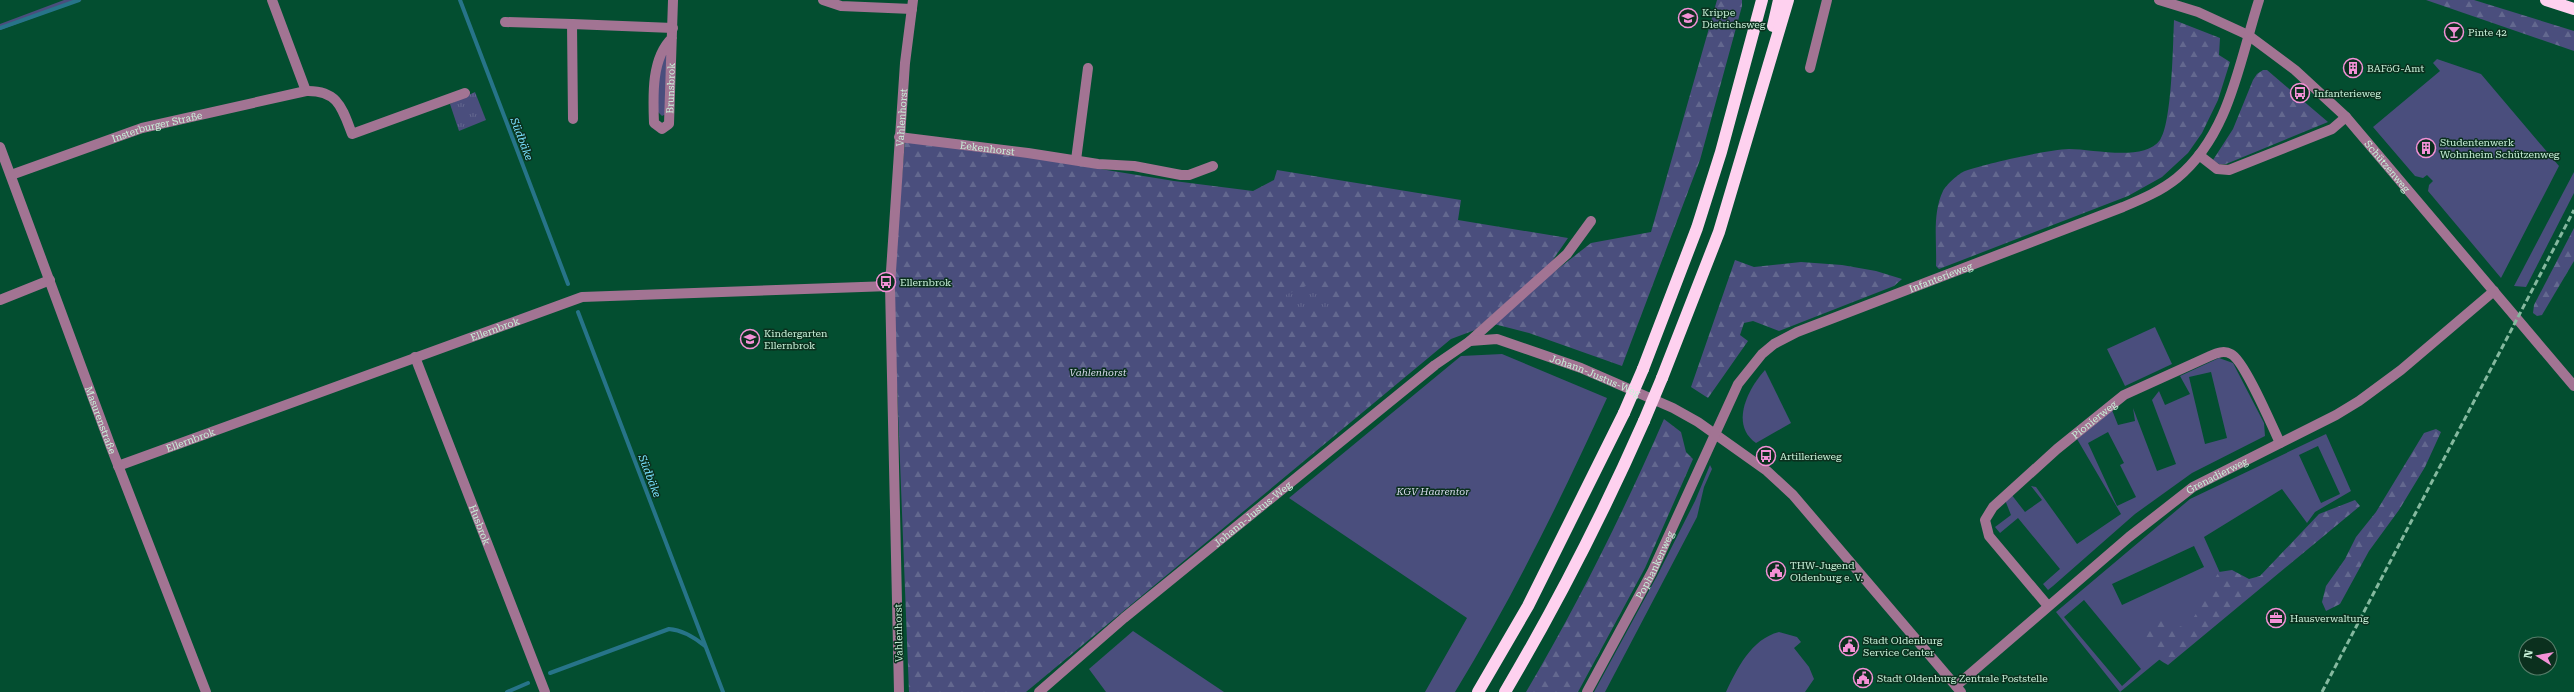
<svg xmlns="http://www.w3.org/2000/svg" width="2574" height="692" font-family="'Roboto Serif',serif">
	<style>
		.green { fill: #4a4e7d; fill-rule: evenodd }
		.forest { fill: url(#forest-firs) }
		.park { fill: url(#park-tufts) }
		.lines { fill: none; stroke-linecap: round; stroke-linejoin: round }
		.stream { stroke: #277489; stroke-width: 4 }
		.minor { stroke: #a27493; stroke-width: 10 }
		.highway { stroke: #fed1ef; stroke-width: 12 }
		.rail { stroke: #85b99f; stroke-width: 3; stroke-dasharray: 6 3; stroke-linecap: butt }
		.highway-bridge { stroke: #fed1ef; stroke-width: 12 }
		.labels { text-anchor: middle; stroke-width: 3; stroke-linejoin: round; paint-order: stroke }
		.poi-label { font-size: 10px; fill: #c9f1d9; stroke: #0b301e; text-anchor: start }
		.street-label { font-size: 10px; fill: #c9f1d9; stroke: #0b301e }
		.park-label { font-size: 10px; font-style: italic; fill: #d9dcee; stroke: #0b301e }
		.water-label { font-size: 11px; font-style: italic; fill: #79e0fe; stroke: #0b301e }
	</style>
	<defs>
		<pattern id="forest-firs" width="22" height="20" patternUnits="userSpaceOnUse"><rect width="22" height="20" fill="#4a4e7d"/><path d="M5 1l3.5 6h-7zM16 11l3.5 6h-7z" fill="#63688f"/></pattern>
		<pattern id="park-tufts" width="24" height="20" patternUnits="userSpaceOnUse"><rect width="24" height="20" fill="#4a4e7d"/><path d="M3 7l-1-3M5 7V3M7 7l1-3M15 17l-1-3M17 17v-4M19 17l1-3" fill="none" stroke="#63688f"/></pattern>
	</defs>
	<rect width="100%" height="100%" fill="#034e30"/>
	<g class="green">
		<polygon points="64,0 82,0 0,30 0,24"/>
		<polygon points="667,48 666,114 662,116 657,111 658,77"/>
		<polygon points="2437,59 2481,74 2559,166 2501,278 2428,191 2429,185 2433,181 2427,175 2423,178 2415,176 2373,127 2440,71 2433,63"/>
		<polygon points="2574,172 2574,193 2526,287 2514,286"/>
		<polygon points="2155,327 2172,364 2125,386 2107,349"/>
		<path d="M1502,354L1607,398C1561,499 1513,597 1455,692H1425L1467,618L1289,498L1461,356Z"/>
		<path d="M2219,358L2233,363L2264,423L2265,436L2192,473L2135,514L2053,586L2048,590L2043,584L2060,569L2018,518L2000,533L1995,527L2011,515L2005,500L2011,494L2025,512L2042,500L2031,486L2036,487L2077,544L2121,514L2077,439L2112,410L2118,425L2135,421L2133,408L2157,471L2176,464L2152,400L2159,391L2165,405L2190,394L2180,376ZM2211,372L2227,438L2205,444L2189,377ZM2108,432L2124,463L2120,465L2136,497L2117,506L2088,443Z"/>
		<path d="M1765,370L1791,423L1756,443C1730,425 1747,390 1765,370Z"/>
		<path d="M2326,434L2351,491L2315,512L2307,523L2282,489L2204,537L2232,600L2120,692L2056,612L2190,499ZM2318,446L2340,494L2321,503L2299,455ZM2194,546L2204,567L2122,605L2112,584ZM2084,600L2141,669L2122,686L2064,617Z"/>
		<polygon points="1710,465 1712,469 1704,487 1697,517 1605,692 1594,692 1657,576 1695,501"/>
		<polygon points="1133,631 1224,692 1106,692 1089,669"/>
		<path d="M1779,632L1797,637L1801,642L1794,648L1809,667L1814,679L1805,692H1726C1737,669 1751,639 1779,632Z"/>
	</g>
	<g class="forest">
		<polygon points="1717,0 1742,0 1742,6 1700,160 1622,366 1529,333 1494,324 1545,279 1591,243 1651,232"/>
		<polygon points="2426,0 2474,0 2574,31 2574,51"/>
		<path d="M2174,20L2220,38L2219,55L2230,62L2218,100L2202,133L2188,153L2162,177L2128,196L1939,269L1936,266C1937,241 1932,214 1943,191C1946,185 1959,173 1965,171C1988,163 2046,150 2069,149C2093,149 2144,162 2160,140C2172,123 2173,44 2174,20Z"/>
		<polygon points="2263,70 2267,70 2328,122 2226,164 2219,164 2213,160 2233,129 2253,80 2257,74"/>
		<polygon points="905,141 977,149 1174,181 1253,191 1274,180 1277,170 1461,200 1458,220 1568,238 1550,264 1475,330 1451,339 1026,692 909,692 893,282"/>
		<polygon points="2574,228 2574,261 2542,315 2537,316 2533,313 2534,305"/>
		<polygon points="1735,260 1754,267 1801,262 1842,265 1876,271 1902,279 1894,286 1779,331 1753,321 1744,323 1740,335 1748,341 1708,398 1691,387"/>
		<path d="M1664,419L1681,432L1686,452L1693,459L1645,568L1578,692H1526C1578,604 1623,513 1664,419Z"/>
		<polygon points="2436,429 2441,432 2425,467 2399,510 2369,551 2340,604 2326,611 2322,602 2326,586 2345,559 2356,537 2376,512 2424,433"/>
		<path d="M2355,500L2360,506L2168,665C2150,656 2141,642 2149,623L2158,620L2186,628C2200,612 2206,590 2219,572L2232,570L2249,579L2260,576L2319,514Z"/>
	</g>
	<g class="park">
		<polygon points="475,92 486,120 459,131 450,104"/>
		<polygon points="1313,283 1327,291 1342,311 1292,310 1283,296"/>
	</g>
	<g class="lines">
		<g class="stream">
			<polyline points="460,0 568,284"/>
			<polyline points="0,28 79,0"/>
			<polyline points="578,312 723,692"/>
			<path d="M550,673L669,629C683,630 694,637 705,646"/>
			<polyline points="507,692 528,683"/>
		</g>
		<g class="minor">
			<polyline points="272,0 306,91"/>
			<polyline points="823,0 841,6 912,9"/>
			<path id="s1" d="M2159,0L2198,12L2248,35L2295,70L2346,117L2574,386"/>
			<polyline points="505,22 572,24"/>
			<path id="s2" d="M672,38C651,58 653,97 654,123L662,129L669,124L673,0"/>
			<polyline points="1810,68 1827,0"/>
			<polyline points="573,119 572,24 673,28"/>
			<path id="s3" d="M899,137L1028,153L1098,164L1134,166L1181,175H1189L1213,166"/>
			<path id="s4" d="M0,147L111,447L206,692"/>
			<polyline points="2199,155 2217,169 2229,170 2332,129 2346,117"/>
			<polyline points="1076,160 1088,68"/>
			<path id="s5" d="M11,175L142,128L306,91C338,90 342,108 352,134L465,93"/>
			<polyline points="0,300 50,280"/>
			<polyline points="1470,341 1567,254 1591,221"/>
			<path id="s6" d="M415,357L545,692"/>
			<path id="s7" d="M118,466L582,297L890,286"/>
			<path id="s8" d="M2048,606L1989,536L1985,520L1993,507L2057,449L2124,395L2210,356C2217,353 2224,350 2231,354C2244,360 2272,426 2280,443"/>
			<path id="s9" d="M1956,686L2129,537L2193,487L2336,415L2359,401L2401,370L2494,291"/>
			<path id="s10" d="M899,692L890,286L905,63L913,0"/>
			<path id="s11" d="M1039,692L1124,618L1435,365L1470,341L1497,339L1581,368L1673,408L1698,422L1767,471L1793,495L1961,692"/>
			<path id="s12" d="M1587,692L1652,572L1738,384L1762,354L1774,344L1797,332L2123,207C2142,199 2161,191 2177,178C2230,134 2239,62 2259,0"/>
		</g>
		<g class="highway">
			<polyline points="2546,0 2574,9"/>
			<polyline points="1773,26 1779,0"/>
			<polyline points="1643,369 1697,228 1721,152 1762,0"/>
			<polyline points="1662,378 1719,232 1788,0"/>
			<polyline points="1478,692 1528,606 1624,413"/>
			<path d="M1505,692C1557,604 1603,514 1644,421"/>
		</g>
		<polyline class="rail" points="2322,692 2574,210"/>
		<g class="highway-bridge">
			<polyline points="1624,413 1643,369"/>
			<polyline points="1644,421 1662,378"/>
		</g>
	</g>
	<defs>
		<symbol id="school-ring" viewBox="-11 -11 22 22"><circle r="9.5" fill="#0b301e" stroke="#f391d6" stroke-width="1.5"/><path d="M0-5L7-2L0 1L-7-2ZM-4 1L0 2.5L4 1V4Q0 6-4 4Z" fill="#f391d6"/></symbol>
		<symbol id="bar-ring" viewBox="-11 -11 22 22"><circle r="9.5" fill="#0b301e" stroke="#f391d6" stroke-width="1.5"/><path d="M-6-5H6L.8 .8V4.5H3.5V6h-7V4.5H-.8V.8Z" fill="#f391d6"/></symbol>
		<symbol id="building-ring" viewBox="-11 -11 22 22"><circle r="9.5" fill="#0b301e" stroke="#f391d6" stroke-width="1.5"/><path d="M-4-6H4V6H1V3H-1V6H-4ZM-2.5-4.3h1.7v1.8h-1.7ZM.8-4.3h1.7v1.8H.8ZM-2.5-1h1.7V.8h-1.7ZM.8-1h1.7V.8H.8Z" fill="#f391d6"/></symbol>
		<symbol id="bus-ring" viewBox="-11 -11 22 22"><circle r="9.5" fill="#0b301e" stroke="#f391d6" stroke-width="1.5"/><path d="M-5-6H5V4H4V6H2V4H-2V6H-4V4H-5ZM-3.5-4V0h7V-4ZM-3.5 1.2v1.5H-2V1.2ZM2 1.2v1.5H3.5V1.2Z" fill="#f391d6"/></symbol>
		<symbol id="civic-ring" viewBox="-11 -11 22 22"><circle r="9.5" fill="#0b301e" stroke="#f391d6" stroke-width="1.5"/><path d="M-.6-6.5H3V-4.5H.6V-3L4-1V1h2V6H-6V1h2V-1L-.6-3ZM-1.2 2.5V6h2.4V2.5Z" fill="#f391d6"/></symbol>
		<symbol id="office-ring" viewBox="-11 -11 22 22"><circle r="9.5" fill="#0b301e" stroke="#f391d6" stroke-width="1.5"/><path d="M-6-3h4V-5.5h4V-3h4V5H-6ZM-1-4.5V-3h2v-1.5ZM-6 0V1H6V0Z" fill="#f391d6"/></symbol>
	</defs>
	<g fill-rule="evenodd">
		<use href="#school-ring" x="1677" y="7" width="22" height="22"/>
		<use href="#bar-ring" x="2443" y="21" width="22" height="22"/>
		<use href="#building-ring" x="2342" y="57" width="22" height="22"/>
		<use href="#bus-ring" x="2289" y="82" width="22" height="22"/>
		<use href="#building-ring" x="2415" y="137" width="22" height="22"/>
		<use href="#bus-ring" x="875" y="271" width="22" height="22"/>
		<use href="#school-ring" x="739" y="328" width="22" height="22"/>
		<use href="#bus-ring" x="1755" y="445" width="22" height="22"/>
		<use href="#civic-ring" x="1765" y="560" width="22" height="22"/>
		<use href="#office-ring" x="2265" y="607" width="22" height="22"/>
		<use href="#civic-ring" x="1838" y="635" width="22" height="22"/>
		<use href="#civic-ring" x="1852" y="667" width="22" height="22"/>
	</g>
	<g class="labels">
		<g class="poi-label">
			<text x="1702" y="16">Krippe<tspan x="1702" dy="12">Dietrichsweg</tspan></text>
			<text x="2468" y="36">Pinte 42</text>
			<text x="2367" y="72">BAFöG-Amt</text>
			<text x="2314" y="97">Infanterieweg</text>
			<text x="2440" y="146">Studentenwerk<tspan x="2440" dy="12">Wohnheim Schützenweg</tspan></text>
			<text x="900" y="286">Ellernbrok</text>
			<text x="764" y="337">Kindergarten<tspan x="764" dy="12">Ellernbrok</tspan></text>
			<text x="1780" y="460">Artillerieweg</text>
			<text x="1790" y="569">THW-Jugend<tspan x="1790" dy="12">Oldenburg e. V.</tspan></text>
			<text x="2290" y="622">Hausverwaltung</text>
			<text x="1863" y="644">Stadt Oldenburg<tspan x="1863" dy="12">Service Center</tspan></text>
			<text x="1877" y="682">Stadt Oldenburg Zentrale Poststelle</text>
		</g>
		<g class="street-label">
			<text dy="4" stroke="none"><textPath href="#s2" startOffset="144">Brunsbrok</textPath></text>
			<text dy="4" stroke="none"><textPath href="#s10" startOffset="575">Vahlenhorst</textPath></text>
			<text dy="4" stroke="none"><textPath href="#s5" startOffset="154">Insterburger Straße</textPath></text>
			<text dy="4" stroke="none"><textPath href="#s3" startOffset="89">Eekenhorst</textPath></text>
			<text dy="4" stroke="none"><textPath href="#s1" startOffset="288">Schützenweg</textPath></text>
			<text dy="4" stroke="none"><textPath href="#s12" startOffset="577">Infanterieweg</textPath></text>
			<text dy="4" stroke="none"><textPath href="#s7" startOffset="401">Ellernbrok</textPath></text>
			<text dy="4" stroke="none"><textPath href="#s11" startOffset="688">Johann-Justus-Weg</textPath></text>
			<text dy="4" stroke="none"><textPath href="#s8" startOffset="257">Pionierweg</textPath></text>
			<text dy="4" stroke="none"><textPath href="#s4" startOffset="291">Masurenstraße</textPath></text>
			<text dy="4" stroke="none"><textPath href="#s7" startOffset="77">Ellernbrok</textPath></text>
			<text dy="4" stroke="none"><textPath href="#s9" startOffset="336">Grenadierweg</textPath></text>
			<text dy="4" stroke="none"><textPath href="#s11" startOffset="278">Johann-Justus-Weg</textPath></text>
			<text dy="4" stroke="none"><textPath href="#s6" startOffset="180">Husbrok</textPath></text>
			<text dy="4" stroke="none"><textPath href="#s12" startOffset="144">Pophankenweg</textPath></text>
			<text transform="translate(898 633) rotate(-91)" y="4">Vahlenhorst</text>
		</g>
		<g class="park-label">
			<text x="1098" y="376">Vahlenhorst</text>
			<text x="1433" y="495">KGV Haarentor</text>
		</g>
		<g class="water-label">
			<text transform="translate(522 139) rotate(69)" y="4">Südbäke</text>
			<text transform="translate(650 476) rotate(69)" y="4">Südbäke</text>
		</g>
	</g>
	<g transform="translate(2538 656) rotate(281)"><circle r="19" fill="#0b301e" stroke="#577d69"/>
	<path d="M0-3L7 15L0 10L-7 15Z" fill="#f391d6"/>
	<text y="-6" font-size="11" font-weight="bold" text-anchor="middle" fill="#c9f1d9">N</text>
	</g>
</svg>
